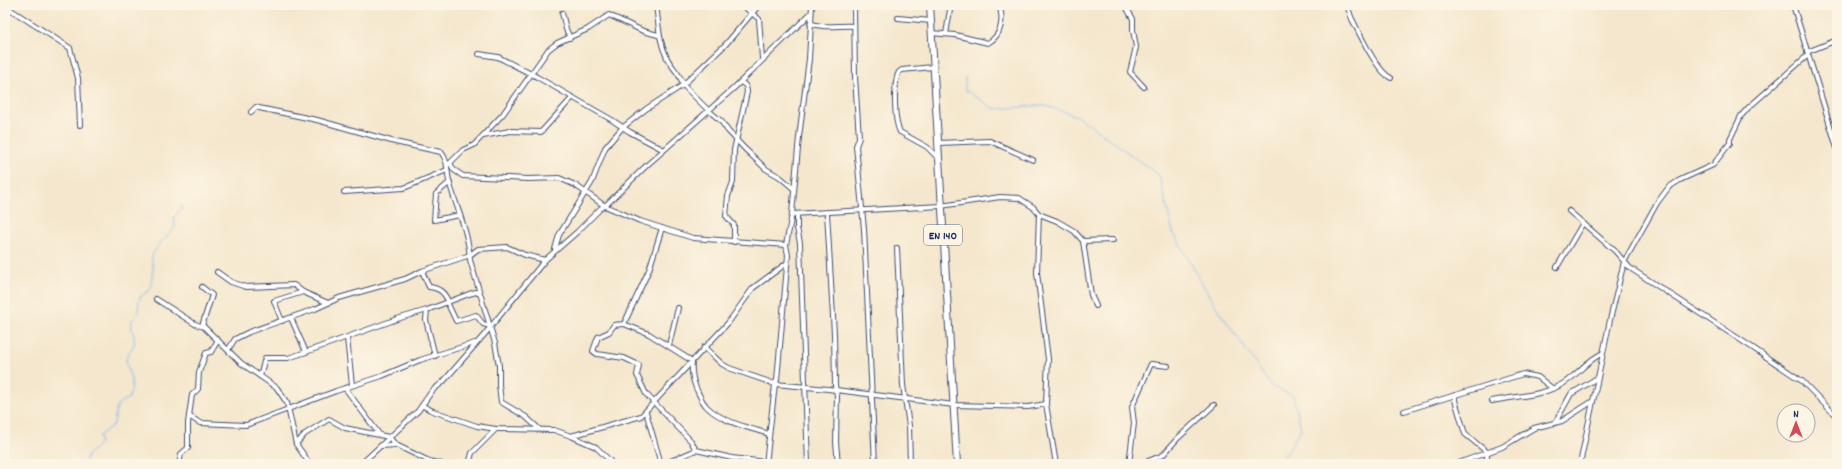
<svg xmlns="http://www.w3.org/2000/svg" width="1842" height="469" font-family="Dekko,sans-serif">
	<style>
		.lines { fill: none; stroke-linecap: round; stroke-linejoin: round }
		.stream { stroke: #81b6ef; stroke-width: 1 }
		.street-casing { stroke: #3c4b6f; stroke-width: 6 }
		.primary-casing { stroke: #3c4b6f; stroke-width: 8 }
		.street { stroke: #fff; stroke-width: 4 }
		.primary { stroke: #fff; stroke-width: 6 }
		.labels { text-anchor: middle; stroke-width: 3.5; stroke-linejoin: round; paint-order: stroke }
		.shield { fill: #fcf5e5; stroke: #5e6a86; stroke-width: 1 }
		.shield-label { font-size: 12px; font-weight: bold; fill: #1b2f5e }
	</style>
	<rect width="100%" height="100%" fill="#fcf5e5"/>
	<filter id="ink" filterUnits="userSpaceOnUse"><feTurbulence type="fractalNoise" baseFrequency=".025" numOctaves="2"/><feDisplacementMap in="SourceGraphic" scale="8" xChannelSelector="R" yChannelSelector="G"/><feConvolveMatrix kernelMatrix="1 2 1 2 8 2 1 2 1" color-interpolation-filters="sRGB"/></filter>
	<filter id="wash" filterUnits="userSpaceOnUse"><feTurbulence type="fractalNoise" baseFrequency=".012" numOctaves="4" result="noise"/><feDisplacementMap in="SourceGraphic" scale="16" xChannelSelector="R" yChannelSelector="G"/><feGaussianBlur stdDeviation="0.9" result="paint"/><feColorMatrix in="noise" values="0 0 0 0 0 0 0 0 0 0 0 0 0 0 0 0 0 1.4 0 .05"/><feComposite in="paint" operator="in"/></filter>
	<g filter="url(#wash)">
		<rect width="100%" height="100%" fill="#f5e7cd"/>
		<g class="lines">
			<g class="stream">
				<polyline points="965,77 965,90 995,109 1043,105 1077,116 1159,175 1173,232 1213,302 1271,386 1293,396 1301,429 1284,457 1286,464"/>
				<path d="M84,464L88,455L100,443L99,436L114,424C116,412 114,403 128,399C137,383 127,374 126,359C127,353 133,349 134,344C136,336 130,329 132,321L137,315L140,297L151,289C151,279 152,279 153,270C154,266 151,262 152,257C153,251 159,247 161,241L164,240L175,227L174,217L181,210V205"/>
			</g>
		</g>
	</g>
	<g filter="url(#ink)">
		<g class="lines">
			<defs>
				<g id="street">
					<path d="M656,5C659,25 658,39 667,58C671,67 681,74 683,85L708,110L721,121L728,131L745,149L766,169L780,177L794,189"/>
					<polyline points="742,5 759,19 762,58"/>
					<polyline points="854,5 855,77 859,138 856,146 864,229 875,464"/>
					<polyline points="1125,5 1133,19 1133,30 1136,47 1130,72 1144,87"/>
					<path d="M1347,5C1349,10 1350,15 1352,19C1360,34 1377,72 1391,78"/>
					<polyline points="1793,5 1837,148"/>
					<polyline points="5,6 70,48 78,78 80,125"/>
					<polyline points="562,13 566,29 570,38"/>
					<polyline points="898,18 931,21"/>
					<path d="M810,23C824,29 839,25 854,26"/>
					<path d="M931,33L955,35L988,43C1002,35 1004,19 999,5"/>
					<polyline points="946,34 950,10"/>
					<polyline points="1807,52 1837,40"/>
					<polyline points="479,54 498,57 537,77 612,120 630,132 664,150"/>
					<path d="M933,67L902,70L899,72C893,83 894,121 900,132L927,147L939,159"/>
					<path d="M251,112L256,107L259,108L317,120L395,142L441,152C448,160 447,171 449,181C456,207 469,233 470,260L495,343L499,366V385L501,402L526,417L539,429"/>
					<polyline points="483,136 510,131 541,132 572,98"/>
					<polyline points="938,143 990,141 1033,160"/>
					<polyline points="450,163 454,170 463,176 528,179 559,178 575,185 605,206 640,221 693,238 786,245"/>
					<polyline points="449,164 463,150 474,145 503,114 548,50 557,43 588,29 609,15 643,31 658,35"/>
					<polyline points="450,182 436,194 434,220 460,215"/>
					<polyline points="344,192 404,188 447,170"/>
					<polyline points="1569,211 1615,251 1630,268 1750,346 1802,381 1837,417"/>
					<polyline points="827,213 834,334 835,385 837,396 836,442 838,464"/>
					<polyline points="792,214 941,206 1000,197 1019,198 1033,207 1039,214 1057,221 1074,231 1083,241 1091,295 1096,306"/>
					<polyline points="1039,214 1037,273 1048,359 1046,404 1056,464"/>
					<polyline points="797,215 797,228 800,243 808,464"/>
					<path d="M662,228L649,270L624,324L649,334L692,361C691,371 692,378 696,388C699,394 701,401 707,407C722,422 750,428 769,434"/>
					<polyline points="1083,241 1113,240"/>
					<polyline points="734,242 734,225 726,216 728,196 733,182 734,150 747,92 746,86 741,82"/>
					<polyline points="897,248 903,385 909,426 910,464"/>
					<polyline points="555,249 559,235 592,182 605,148 610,142 622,128 646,109 683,85 726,44 759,5"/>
					<polyline points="1557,267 1583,223"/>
					<path d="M422,271L429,287C439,288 444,292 448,301"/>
					<polyline points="217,272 231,282 246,287 294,285 303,292 328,303"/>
					<polyline points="202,287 212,295 202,326"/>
					<polyline points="156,299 195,324 204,327 241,363 277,388 287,403 296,444 310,464"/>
					<polyline points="447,302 456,321 476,315 483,324 490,326"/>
					<polyline points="427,310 426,320 435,356"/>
					<polyline points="291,318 306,352"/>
					<polyline points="282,321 274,301 303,292"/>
					<polyline points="624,324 614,325 609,332 598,337 593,351 597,354 624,358 639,365 637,375 646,394 691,441 696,450 732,458 766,462"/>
					<polyline points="347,338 352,385"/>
					<polyline points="669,345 678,308"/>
					<polyline points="704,347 722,364 729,368 775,384 828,389 954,405 1028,407 1046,404"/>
					<polyline points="228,350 235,339 249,332 315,309 339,298 405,279 422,271 470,255 478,249 507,247 525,255 545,260"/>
					<polyline points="260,376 265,358 288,358 303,353 397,319 427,310 469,294 476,292 480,294"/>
					<polyline points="345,388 379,434"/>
					<polyline points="1455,395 1455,400 1465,434 1487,452 1487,464"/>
					<path d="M1492,401C1515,396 1544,396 1564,383C1580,373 1584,362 1603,353"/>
					<polyline points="423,406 433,411 477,426 496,429 554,430 571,436 641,416 728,323 753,288 787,263"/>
					<polyline points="1404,411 1523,374 1538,377 1552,388"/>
					<polyline points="646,412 661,464"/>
					<polyline points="189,416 200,423 246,425 336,391 382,376 420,360 475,343"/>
					<polyline points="1555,423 1571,394 1597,378"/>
					<polyline points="571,436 596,447 613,464"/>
					<polyline points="296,444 305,434 329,419 345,428 389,437 396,445 429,461 441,464"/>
					<polyline points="381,446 396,445"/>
					<polyline points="179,464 181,454 188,448 188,423 192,395 198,389 199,372 206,353 211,352 218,340"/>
					<polyline points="361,464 418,411 432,391 443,382 484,335 545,260 577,232 601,208 605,206 647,165 734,88 811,13"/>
					<polyline points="469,464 472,453 496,429"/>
					<polyline points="664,464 696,450"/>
					<polyline points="766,464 775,384 777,380 788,255 786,245 792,214 799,137 809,59 812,5"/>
					<polyline points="1129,464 1134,423 1132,407 1151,364 1168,366"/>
					<polyline points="1141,464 1163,455 1177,439 1214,405"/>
					<polyline points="1456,464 1502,447 1534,428 1562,421 1593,401"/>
					<polyline points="1580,464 1610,320 1624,262 1657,203 1669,187 1680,180 1713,165 1730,143 1730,139 1741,116 1748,108 1808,55"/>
				</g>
				<polyline id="primary" points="930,5 957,464"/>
			</defs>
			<use href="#street" class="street-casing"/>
			<use href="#primary" class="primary-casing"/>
			<use href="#street" class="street"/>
			<use href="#primary" class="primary"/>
		</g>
	</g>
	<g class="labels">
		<rect class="shield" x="924" y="225" width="38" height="20" rx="3"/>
		<g class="shield-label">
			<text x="943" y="239">EN 140</text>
		</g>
	</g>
	<rect width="1842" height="469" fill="none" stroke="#fcf5e5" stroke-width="20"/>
	<g transform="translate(1796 423)"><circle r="19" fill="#fcf5e5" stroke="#a2a6af"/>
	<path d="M0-3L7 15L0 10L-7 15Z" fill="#d1495b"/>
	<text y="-6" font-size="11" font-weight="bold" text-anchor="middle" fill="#1b2f5e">N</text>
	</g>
</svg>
